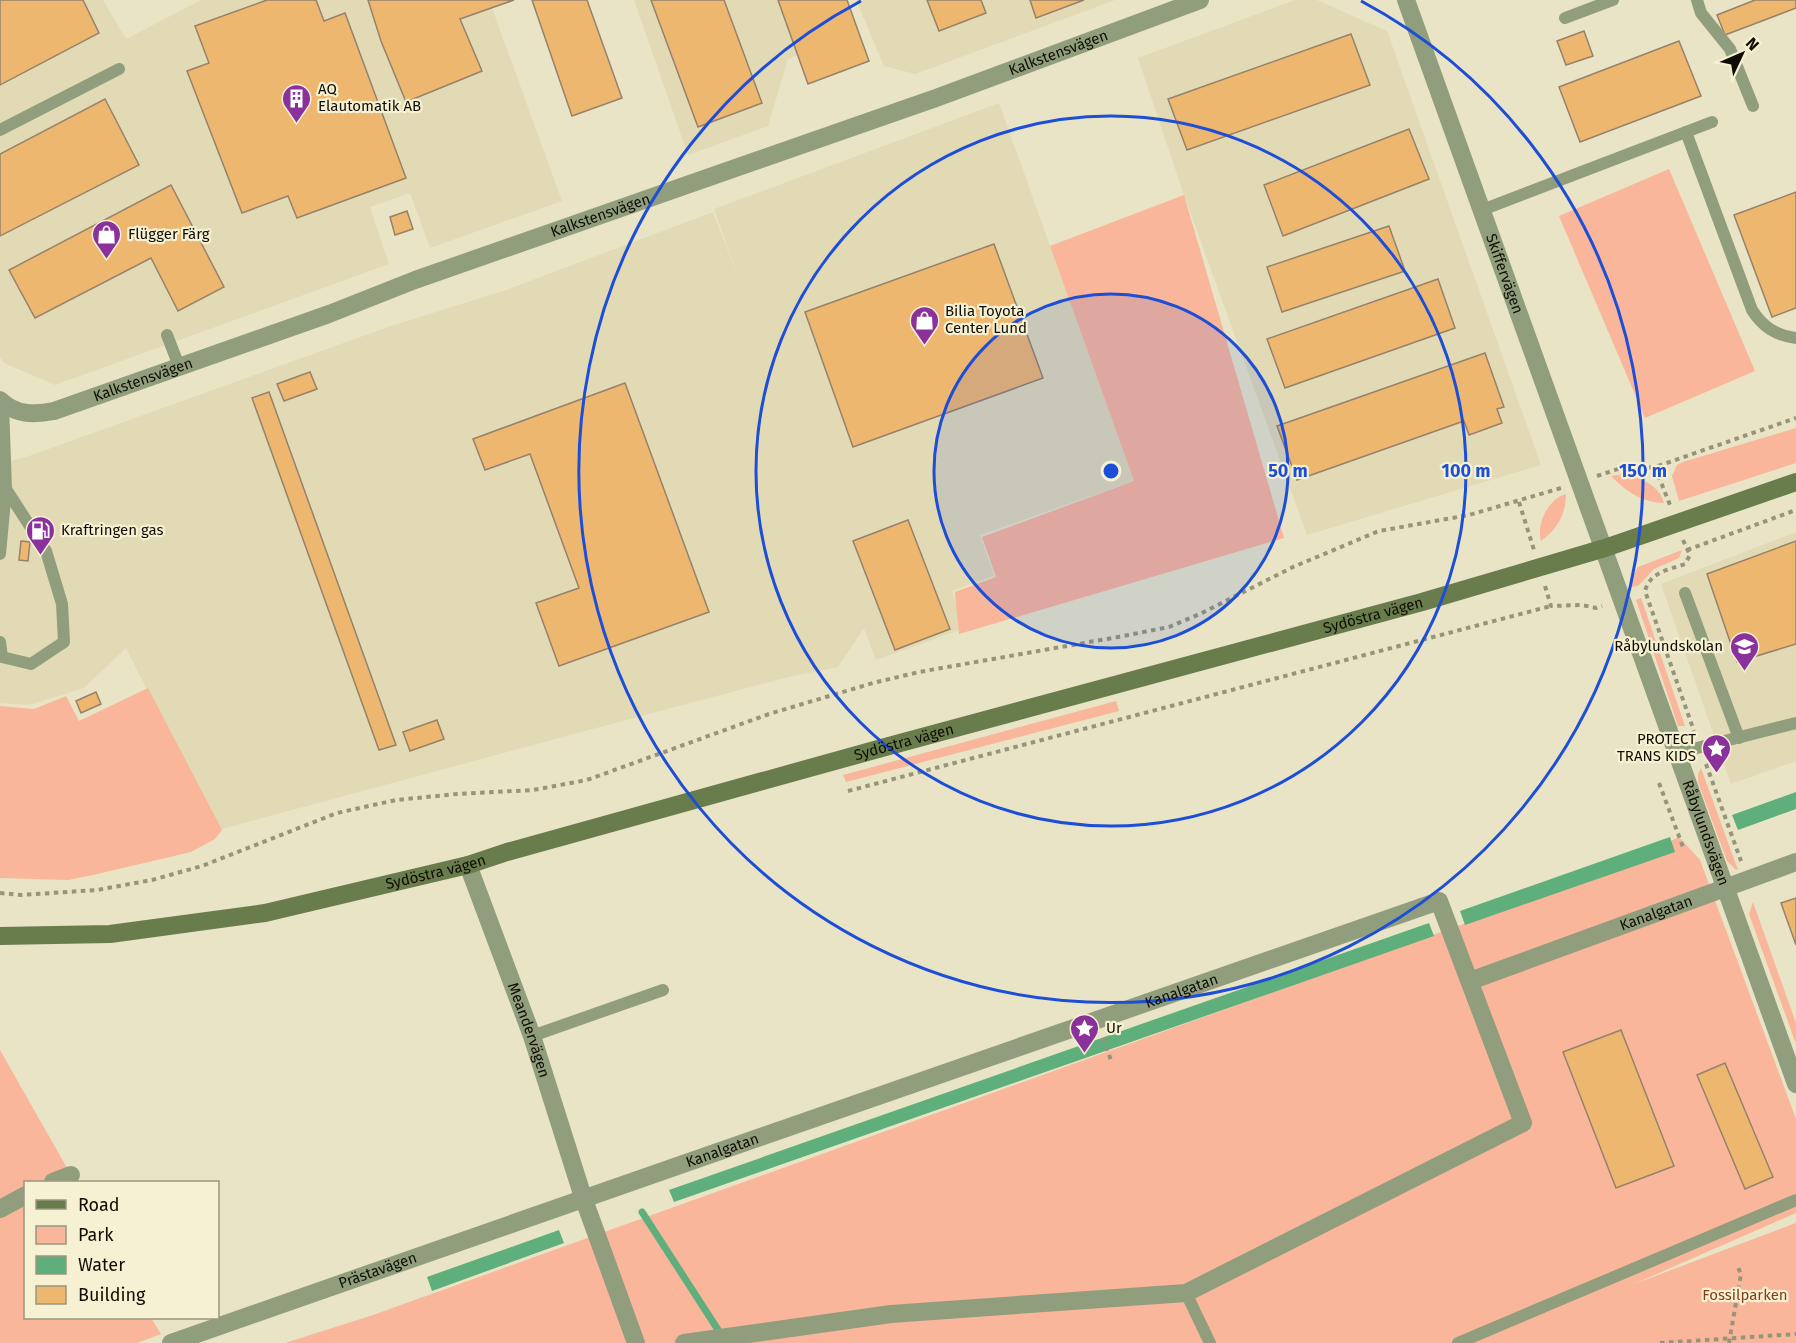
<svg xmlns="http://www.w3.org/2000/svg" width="1796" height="1343" font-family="'Fira Sans',sans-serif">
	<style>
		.built { fill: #e1dab4 }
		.green { fill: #f9b69a }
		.water { fill: #5faf7d }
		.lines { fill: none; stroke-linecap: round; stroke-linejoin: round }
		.stream { stroke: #5faf7d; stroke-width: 7 }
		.building { fill: #eeb770; stroke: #96826b; stroke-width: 1.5 }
		.path { stroke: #97947c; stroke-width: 4; stroke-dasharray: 4.5 4.5; stroke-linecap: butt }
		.lane { stroke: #909e7e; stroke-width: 12 }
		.street { stroke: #909e7e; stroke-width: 18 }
		.secondary { stroke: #687c4c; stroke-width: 18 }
		.ring { fill: none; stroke: #1d4ed8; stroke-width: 3 }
		.labels { text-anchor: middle; stroke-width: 4.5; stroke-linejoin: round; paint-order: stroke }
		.street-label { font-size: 15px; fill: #100e04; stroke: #f6f1d2 }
		.poi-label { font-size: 15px; fill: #100e04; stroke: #f6f1d2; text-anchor: start }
		.park-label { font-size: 15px; fill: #853c18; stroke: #f6f1d2 }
		.centre { fill: #1d4ed8; stroke: #f6f1d2; stroke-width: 3 }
		.ring-label { font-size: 18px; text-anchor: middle; font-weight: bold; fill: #1d4ed8; stroke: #f6f1d2; stroke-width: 4.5; stroke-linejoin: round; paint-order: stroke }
	</style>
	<rect width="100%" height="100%" fill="#e9e4c5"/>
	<g class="built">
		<polygon points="0,0 103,0 126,39 201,0 484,0 492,8 562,201 430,248 410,193 370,207 389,264 55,385 4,363 0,356"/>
		<polygon points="634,0 778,0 798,55 788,59 768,126 688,155"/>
		<polygon points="856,0 1115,0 915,74 884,66"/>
		<polygon points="1295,0 1317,0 1387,31 1541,465 1307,535 1184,195 1138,58"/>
		<polygon points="999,103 1134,481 980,535 994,576 952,591 965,628 876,660 864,628 838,667 789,677 641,716 218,830 126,648 84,688 29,705 0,703 0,464 29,456 388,327 506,290 713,212 738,277 714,209"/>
		<polygon points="1796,532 1796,761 1731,784 1661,584"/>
	</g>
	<g class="green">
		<polygon points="1669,169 1755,371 1645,418 1559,216"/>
		<polygon points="1184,195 1284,538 959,634 955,592 996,577 982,537 1134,481 1050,246"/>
		<polygon points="1796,428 1796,463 1679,501 1672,476 1677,465 1683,462"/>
		<path d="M1623,474C1641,478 1659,485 1664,503C1641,502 1627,492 1611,476Z"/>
		<path d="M1566,494C1566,515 1557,529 1541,541C1536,524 1548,499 1566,494Z"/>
		<polygon points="1682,550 1679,558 1654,569 1638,586 1632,587 1631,580 1638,567"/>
		<polygon points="1641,598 1685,726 1678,726 1636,600"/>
		<polygon points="148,688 222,830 215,839 191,852 93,875 68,880 0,878 0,706 34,709 66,696 79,721"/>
		<polygon points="1116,701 1119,711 846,782 843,775"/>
		<polygon points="1701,768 1738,870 1735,869 1727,861 1698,782 1698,774"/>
		<polygon points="1679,837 1700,860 1796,1119 1796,1213 1634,1284 1796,1223 1796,1343 285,1343 373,1315 1600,875"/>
		<polygon points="1753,902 1796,1023 1796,1044 1749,914"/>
		<polygon points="0,1050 75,1182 26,1182 26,1318 151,1318 161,1334 137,1343 0,1343"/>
	</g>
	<g class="water">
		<polygon points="1796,792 1796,809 1738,830 1732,815"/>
		<polygon points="1670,837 1675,852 1465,925 1460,911"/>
		<polygon points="1429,923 1434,936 674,1202 669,1190"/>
		<polygon points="559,1230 564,1243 432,1291 427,1277"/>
	</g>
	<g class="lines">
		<polyline class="stream" points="642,1212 722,1336"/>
	</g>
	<g class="building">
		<polygon points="0,0 83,0 99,33 0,85"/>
		<polygon points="267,0 316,0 324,21 345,13 406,178 297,218 288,196 242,213 187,71 209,63 195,26"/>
		<polygon points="368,0 514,0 460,19 482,71 406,102 381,41"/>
		<polygon points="532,0 587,0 622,98 572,116"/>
		<polygon points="651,0 724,0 762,103 698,127"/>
		<polygon points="778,0 847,0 869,61 808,84"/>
		<polygon points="927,0 981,0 986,13 939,31"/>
		<polygon points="1030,0 1084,0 1036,18"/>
		<polygon points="1755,0 1796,0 1796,8 1725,35 1717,15"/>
		<polygon points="1584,31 1593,56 1566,65 1557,41"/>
		<polygon points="1351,34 1370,85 1187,150 1168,99"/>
		<polygon points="1679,41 1701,96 1580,142 1559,87"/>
		<polygon points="105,99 139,165 0,236 0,154"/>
		<polygon points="1409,129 1429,179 1283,236 1264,185"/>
		<polygon points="171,185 224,287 178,311 151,258 35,318 9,270"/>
		<polygon points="1796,192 1796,308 1772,317 1734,215"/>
		<polygon points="407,211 413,229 395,235 390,217"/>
		<polygon points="1389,226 1405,271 1282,312 1267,267"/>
		<polygon points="994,244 1043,378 853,447 805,312"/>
		<polygon points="1438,279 1455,328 1285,388 1267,339"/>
		<polygon points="1485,353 1504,407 1497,409 1502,423 1469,435 1464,421 1297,480 1277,426"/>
		<polygon points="310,372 317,389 284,401 277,384"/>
		<polygon points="625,383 709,612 559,666 536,603 579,588 530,454 485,470 473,439"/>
		<polygon points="269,392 396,745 379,750 252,398"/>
		<polygon points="908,520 950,629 895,650 853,541"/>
		<polygon points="21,541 30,542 28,561 19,560"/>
		<polygon points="1796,541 1796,644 1737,662 1707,574"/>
		<polygon points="96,692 101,704 81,713 76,701"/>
		<polygon points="437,720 444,739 410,751 403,732"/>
		<polygon points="1796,898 1796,945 1781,903"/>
		<polygon points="1621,1030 1674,1166 1616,1188 1563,1052"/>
		<polygon points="1725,1063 1773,1177 1745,1189 1697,1075"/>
	</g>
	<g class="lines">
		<g class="path">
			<polyline points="1655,467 1670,505"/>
			<polyline points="1597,476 1627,466 1642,468 1655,467 1796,418"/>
			<polyline points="1519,502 1534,550"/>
			<path d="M1683,540L1690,555L1685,564C1668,570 1650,572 1645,591L1694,731"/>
			<polyline points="1687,550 1796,510"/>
			<polyline points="1545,586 1551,606 1582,605 1596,608 1602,606"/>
			<polyline points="1706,764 1741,861"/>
			<polyline points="1659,783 1683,847"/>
			<polyline points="848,791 1551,606"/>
			<polyline points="0,893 21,895 97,890 152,880 202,866 337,813 396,800 457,794 533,790 587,780 769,714 873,683 919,672 1118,637 1169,627 1200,614 1293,567 1379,531 1469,515 1561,488"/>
			<polyline points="1103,1038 1112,1063"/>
			<polyline points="1660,1343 1796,1334"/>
			<polyline points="1729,1343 1741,1274 1737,1265"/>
		</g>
		<g class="lane">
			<polyline points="1697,0 1701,13 1730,49 1753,106"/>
			<polyline points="1565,18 1613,0"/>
			<polyline points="0,130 119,69"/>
			<path d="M1686,132L1752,310C1763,327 1775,335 1796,338"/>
			<polyline points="1482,210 1712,122"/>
			<polyline points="167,335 179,366"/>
			<polyline points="0,554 6,489 3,404"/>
			<polyline points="1685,593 1739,738"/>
			<polyline points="0,642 2,657 31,664 64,642 62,604 46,551 6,489"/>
			<polyline points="1677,753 1796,723"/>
			<polyline points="532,1036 663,990"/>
			<polyline points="1186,1293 1210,1343"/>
			<polyline points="1458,1343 1796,1200"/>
		</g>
		<g class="street">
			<path id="s1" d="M1406,0L1796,1084"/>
			<path id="s2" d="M0,400C15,415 34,415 54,411L329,314L415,280L936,98L1200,0"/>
			<path id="s3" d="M468,865L532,1036L583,1197L636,1343"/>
			<path id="s4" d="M1470,981L1796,862"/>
			<polyline points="53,1182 71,1175"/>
			<polyline points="0,1209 26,1195"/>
			<path id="s5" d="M171,1343C593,1194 1017,1049 1439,901L1523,1123L1186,1293L891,1314L684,1343"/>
		</g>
		<path class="secondary" id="s6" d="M0,936L110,934L265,913L468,865L507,852L889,746L1422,602L1605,548L1796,482"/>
	</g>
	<circle cx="1111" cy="471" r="177" fill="#1d4ed8" fill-opacity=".12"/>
	<g class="ring">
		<circle cx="1111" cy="471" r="177"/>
		<circle cx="1111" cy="471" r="355"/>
		<path d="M1361 1A532 532 0 1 1 861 1"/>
	</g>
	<defs>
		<symbol id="building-pin" viewBox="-11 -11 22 30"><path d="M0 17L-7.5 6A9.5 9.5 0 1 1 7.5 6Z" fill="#8b319c" stroke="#f6f1d2"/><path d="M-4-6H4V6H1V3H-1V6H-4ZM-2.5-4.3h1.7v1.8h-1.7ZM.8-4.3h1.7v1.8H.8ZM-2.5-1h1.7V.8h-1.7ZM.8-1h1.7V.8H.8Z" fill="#fff"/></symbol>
		<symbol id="shop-pin" viewBox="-11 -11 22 30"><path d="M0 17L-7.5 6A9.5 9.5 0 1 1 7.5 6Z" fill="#8b319c" stroke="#f6f1d2"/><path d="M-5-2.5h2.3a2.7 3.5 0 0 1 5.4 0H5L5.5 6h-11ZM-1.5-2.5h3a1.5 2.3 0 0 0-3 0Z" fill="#fff"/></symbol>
		<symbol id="fuel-pin" viewBox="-11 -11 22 30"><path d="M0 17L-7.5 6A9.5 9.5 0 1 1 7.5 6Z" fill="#8b319c" stroke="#f6f1d2"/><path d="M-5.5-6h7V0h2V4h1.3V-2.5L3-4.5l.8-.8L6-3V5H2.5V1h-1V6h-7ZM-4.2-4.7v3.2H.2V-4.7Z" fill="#fff"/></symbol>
		<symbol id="school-pin" viewBox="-11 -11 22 30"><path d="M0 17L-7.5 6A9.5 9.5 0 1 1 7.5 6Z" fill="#8b319c" stroke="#f6f1d2"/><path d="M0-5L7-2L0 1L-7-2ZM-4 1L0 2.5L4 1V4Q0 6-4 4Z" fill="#fff"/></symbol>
		<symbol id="sight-pin" viewBox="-11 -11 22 30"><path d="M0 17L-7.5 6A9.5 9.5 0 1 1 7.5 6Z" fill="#8b319c" stroke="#f6f1d2"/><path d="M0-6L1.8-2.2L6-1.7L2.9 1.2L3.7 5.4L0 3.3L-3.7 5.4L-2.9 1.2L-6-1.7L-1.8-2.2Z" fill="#fff"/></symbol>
	</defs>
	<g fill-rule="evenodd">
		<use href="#building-pin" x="280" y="82" width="33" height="45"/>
		<use href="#shop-pin" x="90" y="218" width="33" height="45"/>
		<use href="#shop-pin" x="908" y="304" width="33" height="45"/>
		<use href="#fuel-pin" x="24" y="514" width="33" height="45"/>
		<use href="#school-pin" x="1728" y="630" width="33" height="45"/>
		<use href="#sight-pin" x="1700" y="732" width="33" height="45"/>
		<use href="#sight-pin" x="1068" y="1012" width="33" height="45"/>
	</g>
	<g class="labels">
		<g class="street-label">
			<text dy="5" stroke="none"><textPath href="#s2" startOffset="1124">Kalkstensvägen</textPath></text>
			<text dy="5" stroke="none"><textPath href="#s2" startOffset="638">Kalkstensvägen</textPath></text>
			<text dy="5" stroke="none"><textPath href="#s1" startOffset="291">Skiffervägen</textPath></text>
			<text dy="5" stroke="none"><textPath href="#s2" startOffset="152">Kalkstensvägen</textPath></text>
			<text dy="5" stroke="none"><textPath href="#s6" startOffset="1414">Sydöstra vägen</textPath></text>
			<text dy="5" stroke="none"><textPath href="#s6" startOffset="928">Sydöstra vägen</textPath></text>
			<text dy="5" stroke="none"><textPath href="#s1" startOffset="885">Råbylundsvägen</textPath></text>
			<text dy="5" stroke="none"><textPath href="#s6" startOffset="442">Sydöstra vägen</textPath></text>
			<text dy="5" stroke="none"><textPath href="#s4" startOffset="198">Kanalgatan</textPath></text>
			<text dy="5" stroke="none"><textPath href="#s5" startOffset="1070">Kanalgatan</textPath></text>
			<text dy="5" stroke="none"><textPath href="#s3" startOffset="176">Meandervägen</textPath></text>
			<text dy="5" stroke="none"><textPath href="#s5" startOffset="584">Kanalgatan</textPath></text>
			<text dy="5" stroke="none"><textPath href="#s5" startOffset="219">Prästavägen</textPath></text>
		</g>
		<g class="poi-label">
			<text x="318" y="94">AQ<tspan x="318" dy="17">Elautomatik AB</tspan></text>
			<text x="128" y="239">Flügger Färg</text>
			<text x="945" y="316">Bilia Toyota<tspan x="945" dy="17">Center Lund</tspan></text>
			<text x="61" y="535">Kraftringen gas</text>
			<text x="1723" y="651" text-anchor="end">Råbylundskolan</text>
			<text x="1696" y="744" text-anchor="end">PROTECT<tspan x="1696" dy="17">TRANS KIDS</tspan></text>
			<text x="1106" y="1033">Ur</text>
		</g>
		<g class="park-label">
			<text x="1745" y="1300">Fossilparken</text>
		</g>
	</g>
	<circle cx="1111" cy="471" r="9" class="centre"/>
	<g class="ring-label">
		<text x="1288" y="477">50 m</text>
		<text x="1466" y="477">100 m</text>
		<text x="1643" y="477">150 m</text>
	</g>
	<rect x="24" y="1181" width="195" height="138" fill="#f6f1d2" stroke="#9a9680" stroke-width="1.5"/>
	<rect x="36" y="1200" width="30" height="9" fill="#687c4c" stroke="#9a9680" stroke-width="1.5"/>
	<text x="78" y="1211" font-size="18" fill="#100e04">Road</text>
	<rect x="36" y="1226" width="30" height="18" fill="#f9b69a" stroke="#9a9680" stroke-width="1.5"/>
	<text x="78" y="1241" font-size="18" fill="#100e04">Park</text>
	<rect x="36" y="1256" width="30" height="18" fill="#5faf7d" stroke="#9a9680" stroke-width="1.5"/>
	<text x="78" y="1271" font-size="18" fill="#100e04">Water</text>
	<rect x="36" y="1286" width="30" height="18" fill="#eeb770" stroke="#9a9680" stroke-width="1.5"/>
	<text x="78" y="1301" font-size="18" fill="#100e04">Building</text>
	<g transform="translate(1742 54) rotate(46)" stroke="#f6f1d2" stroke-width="4.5" paint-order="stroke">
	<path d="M0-4.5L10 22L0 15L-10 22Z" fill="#100e04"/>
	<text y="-9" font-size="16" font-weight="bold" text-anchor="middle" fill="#100e04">N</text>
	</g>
</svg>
